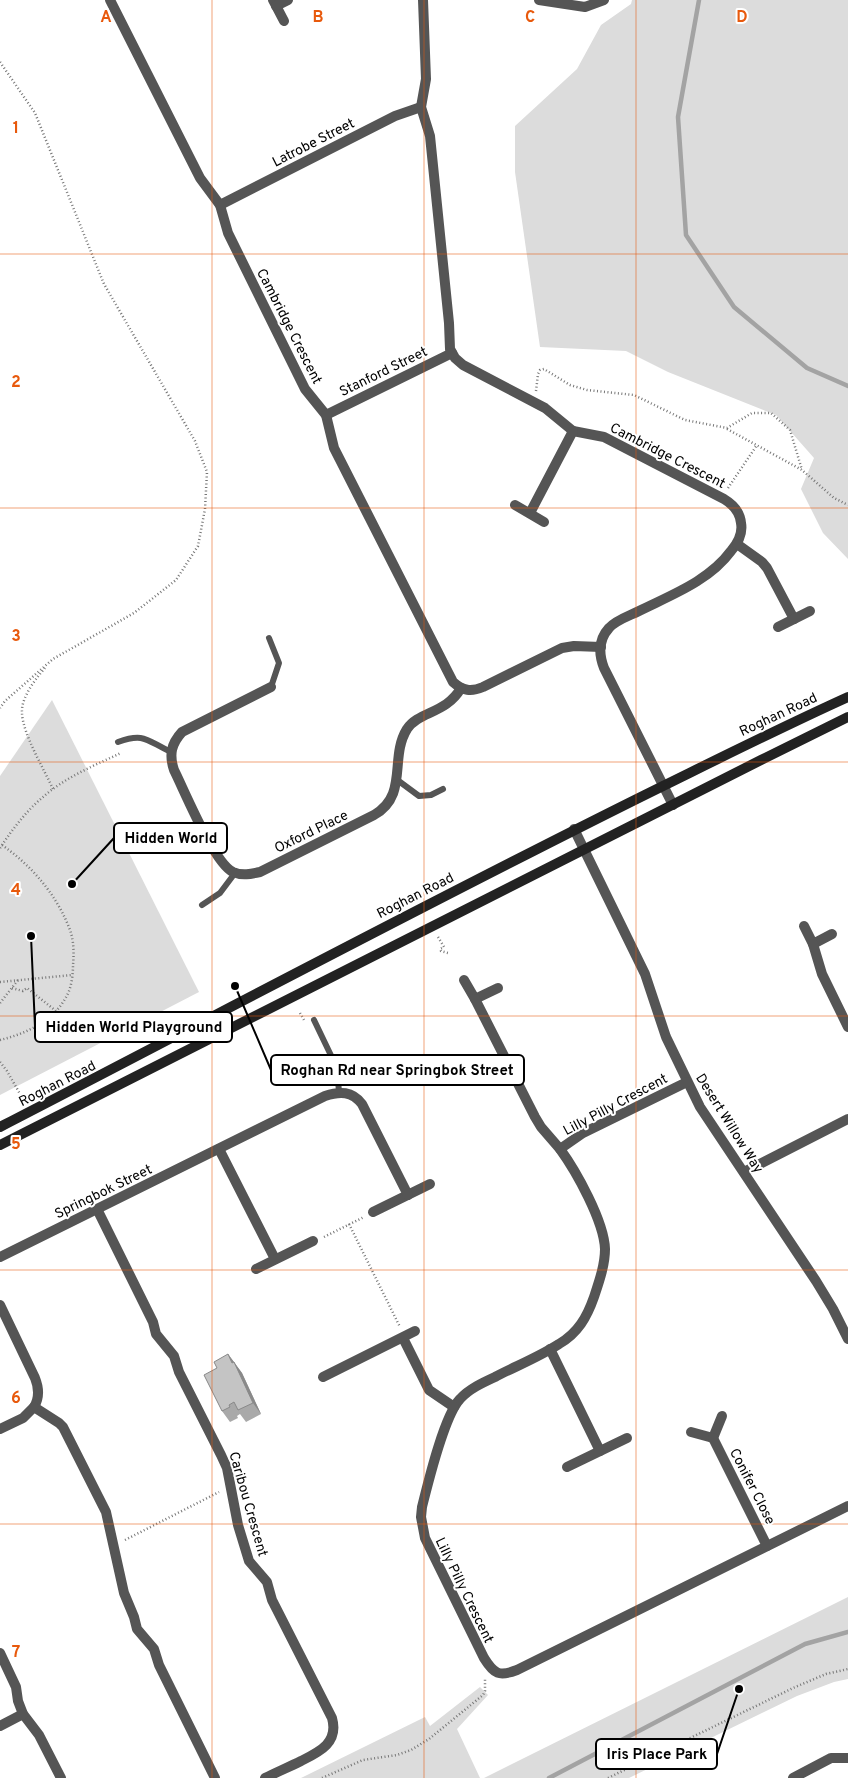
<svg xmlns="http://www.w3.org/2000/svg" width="848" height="1778" font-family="Overpass,sans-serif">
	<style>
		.green { fill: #dcdcdc }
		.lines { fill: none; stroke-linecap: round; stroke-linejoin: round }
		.stream { stroke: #a3a3a3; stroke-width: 4.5 }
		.path { stroke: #777; stroke-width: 2.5; stroke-dasharray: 1 2.5; stroke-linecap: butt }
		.service { stroke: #555; stroke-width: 6 }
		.minor { stroke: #555; stroke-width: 10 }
		.secondary { stroke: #222; stroke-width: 10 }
		.wall { fill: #a9a9a9 }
		.shaded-wall { fill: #898989 }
		.building { fill: #c4c4c4; stroke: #898989 }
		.grid { fill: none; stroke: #e8590c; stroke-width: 1; stroke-opacity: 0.55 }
		.labels { text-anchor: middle; stroke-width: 4; stroke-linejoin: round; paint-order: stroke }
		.street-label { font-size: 14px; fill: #000; stroke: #fff }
		.grid-label { font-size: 16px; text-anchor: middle; font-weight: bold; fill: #e8590c; stroke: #fff; stroke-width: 4; stroke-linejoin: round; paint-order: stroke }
		.leader { fill: none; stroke: #000; stroke-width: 2 }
		.callout-dot { fill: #000; stroke: #fff; stroke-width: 2 }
		.callout { fill: #fff; stroke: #000; stroke-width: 2 }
		.callout-label { font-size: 15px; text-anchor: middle; font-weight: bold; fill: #000 }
	</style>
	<rect width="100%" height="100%" fill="#fff"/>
	<g class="green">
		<polygon points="632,0 848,0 848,559 823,533 801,489 814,458 776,415 668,372 626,351 540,347 515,172 515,126 577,69 601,25 631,4"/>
		<polygon points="52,700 199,992 0,1095 0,776"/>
		<polygon points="848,1597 848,1679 834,1682 797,1696 629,1778 484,1778"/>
		<polygon points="480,1687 488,1695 457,1729 480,1778 301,1778 425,1717 430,1726"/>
	</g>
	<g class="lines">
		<g class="stream">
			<polyline points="699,0 678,117 686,235 734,307 807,368 848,386"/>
			<polyline points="549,1778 805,1644 848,1632"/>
		</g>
		<g class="path">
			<polyline points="0,62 35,113 104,284 195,441 207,472 205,509 198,546 176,580 134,613 53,659 5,701 0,708"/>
			<polyline points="536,391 538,374 540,370 544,369 570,385 587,390 634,395 685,420 727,428 752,413 771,413 790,430 802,470"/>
			<polyline points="727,429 802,470 834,498 848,505"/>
			<polyline points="728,488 757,445"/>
			<path d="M45,668C36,678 21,698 22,712C22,733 44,769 53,789"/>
			<polyline points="769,719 772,712"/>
			<path d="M0,848C12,830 26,811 43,797C64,778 95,765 121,753"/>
			<polyline points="438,937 444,947 440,949 441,951 448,953"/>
			<polyline points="0,982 72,975"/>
			<polyline points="12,988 23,991 27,988 56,1011"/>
			<polyline points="0,1003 18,980"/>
			<polyline points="300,1013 304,1020"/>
			<path d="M0,1040C28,1033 57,1020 69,991C72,983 73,973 73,965C74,954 74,941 70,930C57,895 32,866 2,845"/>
			<polyline points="0,1062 7,1071 24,1101"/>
			<polyline points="349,1224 400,1327"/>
			<polyline points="324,1237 364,1217"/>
			<polyline points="125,1540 219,1492"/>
			<polyline points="322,1778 363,1760 397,1755 411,1750 429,1739 483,1695 485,1691 485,1679"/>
			<polyline points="608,1778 793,1688 826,1674 848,1669"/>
		</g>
		<g class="service">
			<polyline points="269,638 279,663 271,687"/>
			<path d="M118,742C145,732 147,741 171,752"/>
			<polyline points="396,779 419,796 431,795 443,789"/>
			<polyline points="202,905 220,893 235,873"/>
			<polyline points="314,1020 337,1068 339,1092"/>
		</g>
		<g class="minor">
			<path d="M110,0L200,178L220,205L228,233L305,389L326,415L334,448L453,682C463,691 471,692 483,687L562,648L574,646L601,647"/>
			<polyline points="273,0 284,21"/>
			<path d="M423,0L426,79L421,107L430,136L449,323L450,349L455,358L463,365L545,408L573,431L604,437L724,499C734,505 740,512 741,523C743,534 738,543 731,551C709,581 671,595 639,611C629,616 616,620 609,628C598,640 599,655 604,668L673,805"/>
			<polyline points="539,0 585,7 604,0"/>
			<polyline points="276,6 288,0"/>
			<polyline points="220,205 395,116 421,107"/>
			<polyline points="326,415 452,353"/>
			<polyline points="515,505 544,522"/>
			<polyline points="530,513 573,431"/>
			<polyline points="737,544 762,562 767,568 794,619"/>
			<polyline points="778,627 810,611"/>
			<path d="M271,687L182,732C171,744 169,755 174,770C185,792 214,863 233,872C242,876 251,874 260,872L374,815C409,795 389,758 407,729C419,711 446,714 461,688"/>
			<polyline points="574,829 645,974 666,1037 700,1107 816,1281 833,1309 848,1339"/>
			<polyline points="804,926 813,944 832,934"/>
			<polyline points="813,944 822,974 848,1027"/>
			<polyline points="464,980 475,999 498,988"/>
			<polyline points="475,999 535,1117 541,1127 560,1149"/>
			<path d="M687,1082L583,1133L560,1149C576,1171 604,1221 605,1249C605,1265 599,1282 594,1297C587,1317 578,1333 559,1344C539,1357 516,1366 495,1377C482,1383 469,1389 460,1399C444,1416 428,1483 422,1507L421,1517L425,1538L484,1658C494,1674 499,1677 517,1670L848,1506"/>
			<polyline points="219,1149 275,1259"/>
			<polyline points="744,1172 848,1119"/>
			<path d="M97,1209L153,1322L156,1334L174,1356L179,1372L221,1455L227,1468L238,1525L249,1561L267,1582L272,1600L332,1718C339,1743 319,1752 301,1761C289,1767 277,1772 265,1778"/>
			<polyline points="373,1212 430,1184"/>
			<path d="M0,1257L325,1096C340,1091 352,1091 362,1104L408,1195"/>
			<polyline points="256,1269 313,1241"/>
			<path d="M0,1305L35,1378C39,1388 40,1397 34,1407L59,1423L63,1427L106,1512L124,1593L134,1617L137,1629L154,1649L159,1665L215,1778"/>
			<polyline points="403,1338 429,1390 454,1407"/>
			<polyline points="550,1349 600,1451"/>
			<polyline points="323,1377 415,1331"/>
			<polyline points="0,1429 23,1418 34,1407"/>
			<polyline points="691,1432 713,1438 722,1416"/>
			<polyline points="713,1438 767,1546"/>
			<polyline points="567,1467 627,1438"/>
			<polyline points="0,1653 16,1687 18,1701 23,1714 39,1735 61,1778"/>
			<polyline points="0,1726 23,1714"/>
			<polyline points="793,1778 831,1758 848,1758"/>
		</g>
		<g class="secondary">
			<path d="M0,1127C221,1013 440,896 663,786C724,756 786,725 848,697"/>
			<polyline points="0,1145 761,760 848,717"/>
		</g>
	</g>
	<polygon class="wall" points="228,1354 242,1373 261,1414 246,1422 240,1414 237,1416 238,1418 230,1422 222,1411 217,1368"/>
	<polygon class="shaded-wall" points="228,1354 242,1373 261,1414 253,1403"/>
	<polygon class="building" points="228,1354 232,1363 234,1362 253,1403 238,1410 234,1402 229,1405 230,1407 222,1411 204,1375 217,1368 214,1362"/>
	<path class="grid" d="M212,0V1778M424,0V1778M636,0V1778M0,254H848M0,508H848M0,762H848M0,1016H848M0,1270H848M0,1524H848"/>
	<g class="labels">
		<g class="street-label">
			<text transform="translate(313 142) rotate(-27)" y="5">Latrobe Street</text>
			<text transform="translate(290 326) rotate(63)" y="5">Cambridge Crescent</text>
			<text transform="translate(383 371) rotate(-26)" y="5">Stanford Street</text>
			<text transform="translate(668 455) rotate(27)" y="5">Cambridge Crescent</text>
			<text transform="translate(778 714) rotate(-25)" y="5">Roghan Road</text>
			<text transform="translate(311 831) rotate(-26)" y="5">Oxford Place</text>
			<text transform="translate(415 895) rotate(-27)" y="5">Roghan Road</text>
			<text transform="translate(57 1083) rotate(-27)" y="5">Roghan Road</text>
			<text transform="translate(615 1104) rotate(-28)" y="5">Lilly Pilly Crescent</text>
			<text transform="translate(730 1123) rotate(58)" y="5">Desert Willow Way</text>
			<text transform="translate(103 1191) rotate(-26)" y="5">Springbok Street</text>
			<text transform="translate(753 1486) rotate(63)" y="5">Conifer Close</text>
			<text transform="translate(249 1504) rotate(74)" y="5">Caribou Crescent</text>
			<text transform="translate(465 1590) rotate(64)" y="5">Lilly Pilly Crescent</text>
		</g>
	</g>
	<g class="grid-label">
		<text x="106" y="22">A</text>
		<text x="318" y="22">B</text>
		<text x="530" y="22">C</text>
		<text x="742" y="22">D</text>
		<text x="16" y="133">1</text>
		<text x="16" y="387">2</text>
		<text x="16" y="641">3</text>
		<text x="16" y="895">4</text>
		<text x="16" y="1149">5</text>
		<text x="16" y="1403">6</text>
		<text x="16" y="1657">7</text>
	</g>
	<path class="leader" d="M72 884L114 838M31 936L35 1027M235 986L271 1070M739 1689L717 1754"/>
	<g class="callout-dot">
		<circle cx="72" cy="884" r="5"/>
		<circle cx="31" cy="936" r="5"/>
		<circle cx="235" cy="986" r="5"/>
		<circle cx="739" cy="1689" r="5"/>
	</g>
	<g class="callout">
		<rect x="114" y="823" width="113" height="30" rx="5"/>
		<rect x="35" y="1012" width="197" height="30" rx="5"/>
		<rect x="271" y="1055" width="253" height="30" rx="5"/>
		<rect x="596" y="1739" width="121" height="30" rx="5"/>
	</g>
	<g class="callout-label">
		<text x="171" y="843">Hidden World</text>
		<text x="134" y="1032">Hidden World Playground</text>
		<text x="397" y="1075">Roghan Rd near Springbok Street</text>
		<text x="657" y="1759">Iris Place Park</text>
	</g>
</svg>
